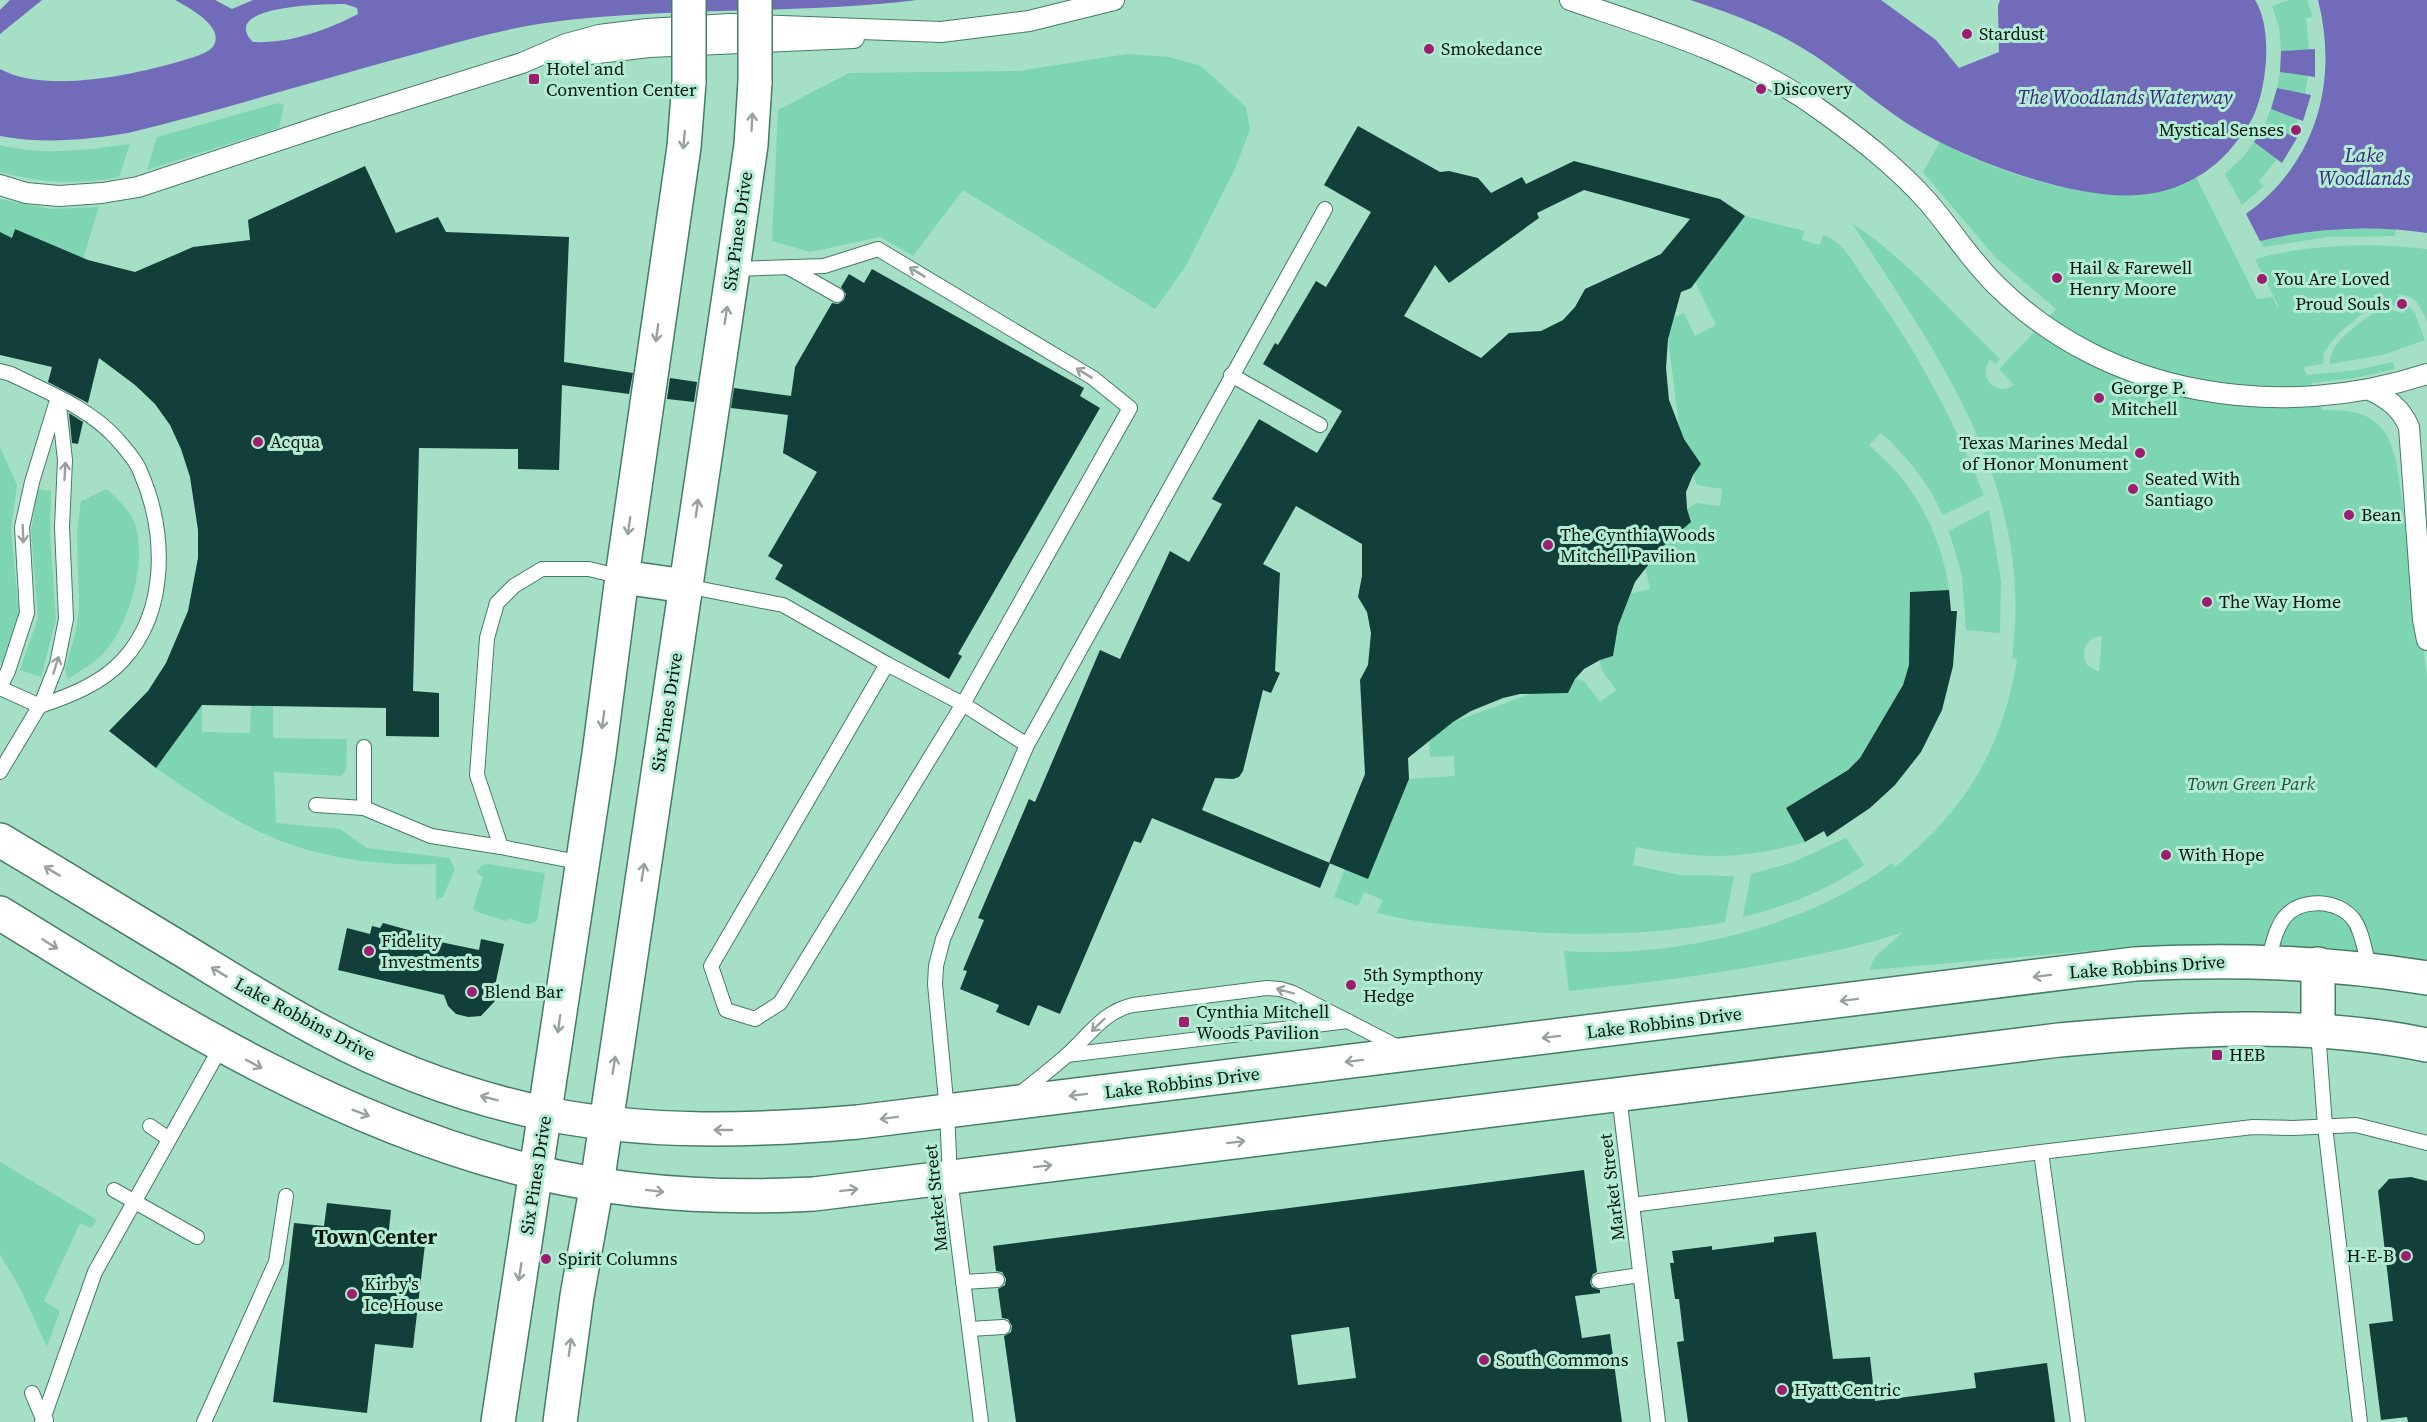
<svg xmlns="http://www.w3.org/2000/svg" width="2427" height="1422" font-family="'Source Serif 4',serif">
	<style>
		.green { fill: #7ed5b2; fill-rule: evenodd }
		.water { fill: #726bba; fill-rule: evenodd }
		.building { fill: #133f3a; fill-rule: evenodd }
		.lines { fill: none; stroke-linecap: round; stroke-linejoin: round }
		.service-casing { stroke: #457c66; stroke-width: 16 }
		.pedestrian-casing { stroke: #457c66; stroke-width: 22 }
		.tertiary-casing { stroke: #457c66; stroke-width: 36 }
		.service { stroke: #fff; stroke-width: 14 }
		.pedestrian { stroke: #fff; stroke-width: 20 }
		.tertiary { stroke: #fff; stroke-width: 33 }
		.tertiary-bridge-casing { stroke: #457c66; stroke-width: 36; stroke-linecap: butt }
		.tertiary-bridge { stroke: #fff; stroke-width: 33 }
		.oneway { stroke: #99a19e }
		.poi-dot { fill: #9d1d71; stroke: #b2ecd3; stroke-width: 2 }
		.labels { text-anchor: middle; stroke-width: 6; stroke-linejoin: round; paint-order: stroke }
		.poi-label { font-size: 18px; fill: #01150d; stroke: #b2ecd3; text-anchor: start }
		.street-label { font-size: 18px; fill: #01150d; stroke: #b2ecd3 }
		.park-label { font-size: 18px; font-style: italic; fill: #21503e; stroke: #b2ecd3 }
		.water-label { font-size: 20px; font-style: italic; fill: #3a2584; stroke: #b2ecd3 }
		.quarter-label { font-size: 21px; font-weight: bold; fill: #01150d; stroke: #b2ecd3 }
	</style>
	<rect width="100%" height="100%" fill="#a5dfc6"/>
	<g class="green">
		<polygon points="2289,0 2307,0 2313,17 2306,18 2309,50 2281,51 2279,27 2272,6"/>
		<polygon points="1127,54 1169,57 1201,66 1246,107 1250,130 1234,171 1185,267 1155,309 963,190 913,256 880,237 810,252 772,241 778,110 849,73 1019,71"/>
		<polygon points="2280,72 2308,76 2305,94 2277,88"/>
		<polygon points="278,103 284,105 279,128 147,170 157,137"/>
		<polygon points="2271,109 2298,119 2291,136 2265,124"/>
		<path d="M1940,142C2001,176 2132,219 2196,177L2257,299L2273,297L2278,309L2279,307L2255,259C2311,244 2369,242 2427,249V322C2422,309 2415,293 2398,295L2397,306L2384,302L2374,304L2339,333L2330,344L2324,353L2323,364L2303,367L2307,375L2357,370L2393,362L2395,369L2355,378L2311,383L2322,410C2368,409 2388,420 2397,466L2427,675V978L2161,963L2159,945L1869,970L1875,957L1903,932C1863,946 1820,954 1778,962C1709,975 1639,984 1569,991L1564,951C1672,959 1806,928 1892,863L1895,867C1966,810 2002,749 2017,660L2012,658C2035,488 1940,358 1852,223C1908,260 1952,313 2000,359L1995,364L1990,359C1977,377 1995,398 2014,385L1999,369L2056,309L1995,257L1923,172ZM2102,636L2099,672L2087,665C2080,651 2086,638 2102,636Z"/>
		<polygon points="2254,142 2277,159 2259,181 2264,186 2242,205 2225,174 2244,156"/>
		<path d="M130,144L119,177C79,185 39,183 0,172V145C42,156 88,150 130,144Z"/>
		<polygon points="0,199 51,209 99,207 83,258 15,229 12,238 0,232"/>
		<path d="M1745,216L1804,231L1802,240L1820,245L1823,235C1842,240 1852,261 1863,277C1914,345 1952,416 1984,495L1943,515C1928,483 1908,457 1881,433L1869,445C1879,455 1890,464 1899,475C1926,507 1944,550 1949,590L1910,592L1909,665L1903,685L1860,758L1847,770L1786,808L1805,842C1742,860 1700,859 1636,847L1633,865L1680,875L1734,876L1725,922C1644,937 1564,936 1482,928C1447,925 1412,922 1377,913L1383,900L1364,892L1358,906L1334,897L1345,869L1368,878L1409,779L1455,776L1454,756L1430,757L1429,742L1451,723L1532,693H1568L1575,679L1584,681L1600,702L1616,690L1601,669L1600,660L1613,656L1618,626L1629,594L1650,589L1645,567L1672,536L1687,509L1696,503L1720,506L1722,489L1697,485L1693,475L1701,464L1680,432L1668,339L1673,318L1684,313L1695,336L1716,325L1695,282Z"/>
		<polygon points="2336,229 2396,229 2395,236 2328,237 2263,247 2260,241 2296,234"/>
		<path d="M2406,303L2415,313L2425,340L2383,355L2330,364C2328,342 2361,323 2377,310L2384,308L2403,313L2407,309Z"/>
		<polygon points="0,447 17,485 11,529 19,614 3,663 0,663"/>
		<polygon points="38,489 51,491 50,534 56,620 41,677 20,670 38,618 31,531"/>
		<path d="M107,489C114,496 123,504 129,512C153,547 130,627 102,655C93,664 79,671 68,679L65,669L75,635L79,610L77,532L81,501Z"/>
		<polygon points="1989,510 2001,581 2000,633 1966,630 1962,576 1949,531"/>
		<path d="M202,705V732L250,733L251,705L273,706V738L347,739L346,770L341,776L274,772L276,823L340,829L367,848L449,858L455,869L443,897L436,900V864C382,866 324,859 274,838C231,820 193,794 156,768Z"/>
		<path d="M1846,838L1864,865C1826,891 1787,906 1743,917L1751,874L1791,863Z"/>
		<path d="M488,864L545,873L537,920C530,928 518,921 509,918L506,921L475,911L473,908L483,877L476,872L482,865Z"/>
		<polygon points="0,1162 97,1220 91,1228 80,1223 44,1301 60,1311 47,1347 20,1288 0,1254"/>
	</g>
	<g class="water">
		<polygon points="10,0 42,0 0,34 0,10"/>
		<path d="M175,0H215L232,9L253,0H917C794,15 669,6 545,23C498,30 451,44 404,57C312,82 221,110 128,133C85,140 43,144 0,136V69C46,94 133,75 181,61C190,58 209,54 214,45C224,26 188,7 175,0ZM345,4L357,8L358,14C327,30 289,44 253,42C217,5 328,4 345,4Z"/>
		<path d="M1690,0H1881L1936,40L1959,68L1999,52L1998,6L2000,0H2255C2273,29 2267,85 2254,115C2247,129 2238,140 2228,152C2209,173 2182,188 2154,193C2089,206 1977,164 1921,132C1878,107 1842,71 1799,46C1765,26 1728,12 1690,0Z"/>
		<path d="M2318,0H2427V233C2371,225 2314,228 2260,241L2246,214C2316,164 2339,82 2318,0Z"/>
		<polygon points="2315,49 2315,77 2280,72 2281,51"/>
		<polygon points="2277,88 2311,95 2303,121 2271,109"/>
		<polygon points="2265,124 2297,138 2282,163 2254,142"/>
	</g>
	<g class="building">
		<path d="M1358,126L1440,172L1449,171L1478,178L1491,193L1522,177L1526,184L1574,161L1720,199L1745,216L1691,288L1681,292L1668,339L1666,368L1669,400L1684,439L1701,464L1693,475L1686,492L1687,509L1691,522L1662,547L1635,582L1618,626L1613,656L1600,660L1584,669L1575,679L1568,693L1520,694L1503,698L1471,711L1453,722L1408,758L1409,779L1368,879L1329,863L1365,774L1360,680L1368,665L1371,633L1367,612L1358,597L1362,576V544L1296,506L1263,564L1280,573L1275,671L1280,673L1271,693L1263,690L1243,771L1239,777L1233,779L1215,778L1202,810L1330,863L1320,888L1152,818L1141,843L1134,841L1060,1014L1038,1005L1029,1026L996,1012L999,1005L960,989L967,971L963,970L984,920L978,918L1029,799L1035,802L1100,650L1120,659L1170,551L1189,562L1222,504L1212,499L1259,419L1317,453L1342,411L1263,364L1275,343L1278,345L1316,281L1326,287L1371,212L1324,185ZM1584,190L1690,219L1661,254L1585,289L1575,307L1563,320L1541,331L1509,333L1481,358L1404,316L1435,265L1449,283L1539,218L1537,213Z"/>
		<polygon points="365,166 396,233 438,217 446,232 569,237 564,362 633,373 629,394 562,385 559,470 518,469 518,449 419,448 413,691 439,693 439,737 386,736 386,708 202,705 156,768 109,731 148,691 166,663 188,611 198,558 198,530 190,477 181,449 170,425 155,404 135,385 99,358 88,403 48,382 52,367 0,355 0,232 12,238 15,229 88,260 135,272 193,247 250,240 248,220"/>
		<polygon points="872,269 1084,388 1080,396 1100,408 958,654 962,656 949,679 775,579 783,565 768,556 817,472 783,453 788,415 731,408 734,388 791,396 795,367 832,303 838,304 844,300 846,294 841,287 849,274 864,283"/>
		<polygon points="670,378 697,382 694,402 667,399"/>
		<polygon points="69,413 83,422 78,444 72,443"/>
		<polygon points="1949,590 1951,611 1957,611 1953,666 1942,710 1921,752 1895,785 1870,808 1827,837 1824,831 1805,842 1786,808 1848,770 1860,758 1903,685 1909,665 1910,592"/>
		<polygon points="383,923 412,931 411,936 479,950 481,939 504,944 496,981 495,1001 481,1016 468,1017 456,1014 448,1006 444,995 338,970 347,928 370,934 372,926 380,928"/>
		<path d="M1584,1170L1597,1272L1593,1274L1590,1282L1592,1287L1600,1290V1293L1575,1296L1582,1338L1610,1334L1622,1422H1016L1004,1336L1011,1332L1012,1326L1008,1319L1002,1318L998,1289L1005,1285L1006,1279L1002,1272L996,1271L993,1246ZM1349,1327L1356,1378L1298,1385L1291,1335Z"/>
		<polygon points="2411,1177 2427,1181 2427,1422 2408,1422 2407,1417 2381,1420 2369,1324 2393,1321 2378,1191 2389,1179"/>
		<polygon points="327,1203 391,1210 388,1239 425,1244 413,1348 375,1344 367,1413 273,1402 294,1223 324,1226"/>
		<polygon points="1816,1232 1833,1359 1870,1357 1875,1401 1976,1388 1974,1373 2047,1363 2055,1422 1688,1422 1677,1342 1684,1341 1679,1299 1675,1299 1670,1263 1674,1263 1672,1251 1712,1246 1712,1250 1774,1242 1774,1237"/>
	</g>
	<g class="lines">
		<defs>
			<g id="service">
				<polyline points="789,268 837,295"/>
				<path d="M0,371L11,374C47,392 89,408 116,438C124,447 136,460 140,471C166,530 169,610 123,660C101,684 69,696 40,706L0,688"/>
				<polyline points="1231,375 1320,425"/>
				<polyline points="686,586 783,605 887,664 711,966 726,1010 755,1019 780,1003 963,704 1130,408 1093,378 878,249 824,266 733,269"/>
				<polyline points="887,664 963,704 1027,745 943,939 936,966 935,984 947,1111 950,1178 981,1422"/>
				<polyline points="0,687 8,671 27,613 22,527 32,482 58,397 65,460 62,527 66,619 57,664 42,702 0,772"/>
				<polyline points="1027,745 1325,209"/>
				<polyline points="364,747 364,808 431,836 501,847"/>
				<polyline points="316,805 364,808"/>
				<polyline points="583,863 501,847 477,775 487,638 497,603 514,586 542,569 589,569 622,577"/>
				<path d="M2268,962C2272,947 2275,930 2284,918C2300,897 2339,899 2354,920C2363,933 2365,954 2370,969"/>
				<polyline points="2318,1031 2325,1126 2360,1422"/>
				<polyline points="1067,1055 1348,1021"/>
				<polyline points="1619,1095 1658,1422"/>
				<path d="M1017,1096C1033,1083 1050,1070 1066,1056C1087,1038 1103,1011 1133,1005L1267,988L1280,989L1293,993L1400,1048"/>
				<polyline points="150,1126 169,1139"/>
				<polyline points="114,1190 197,1237"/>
				<polyline points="1632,1205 2041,1152"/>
				<polyline points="1599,1281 1640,1275"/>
				<polyline points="963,1282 997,1280"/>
				<polyline points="970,1329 1003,1327"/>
				<polyline points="32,1393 43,1419 46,1420"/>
				<polyline points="42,1422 95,1272 221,1047"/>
				<polyline points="204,1422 276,1262 286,1196"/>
				<polyline points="2078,1422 2041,1152 2253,1127 2293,1128 2356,1125 2427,1143"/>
			</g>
			<g id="pedestrian">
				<path d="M1570,0C1655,29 1746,56 1819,109C1858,137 1896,166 1928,202C1952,230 1971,261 1997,286C2109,397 2281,422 2427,374"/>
				<polyline points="555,58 649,47 854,38"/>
				<polyline points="0,185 26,193 59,196 102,193 138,187 334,122 522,63 566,44 599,35 647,29 730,24 941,32 1029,21 1114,0"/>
				<path d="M2370,390C2387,398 2401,408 2409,427L2423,620L2427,640"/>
			</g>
			<g id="tertiary">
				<polyline points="622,577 686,586"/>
				<path d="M0,840C64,878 128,917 191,955C235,982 278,1009 324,1033C393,1070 470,1098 547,1114C650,1134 753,1131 858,1122L2135,964C2237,959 2326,962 2427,978"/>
				<path d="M0,913C170,1018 339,1125 535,1172C626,1194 720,1199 814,1194L2059,1040C2181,1029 2306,1020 2427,1045"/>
				<polyline points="2318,1031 2318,964"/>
				<polyline points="498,1422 599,754 622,577 684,147 689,82"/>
				<polyline points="560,1422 577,1296 597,1184 733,269 751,145 755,82"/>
			</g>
		</defs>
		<use href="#service" class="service-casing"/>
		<use href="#pedestrian" class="pedestrian-casing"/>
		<use href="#tertiary" class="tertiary-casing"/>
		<use href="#service" class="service"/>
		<use href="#pedestrian" class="pedestrian"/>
		<use href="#tertiary" class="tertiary"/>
		<defs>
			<g id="tertiary-bridge">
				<polyline points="755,0 755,82"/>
				<polyline points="689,82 689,0"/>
			</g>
		</defs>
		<use href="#tertiary-bridge" class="tertiary-bridge-casing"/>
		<use href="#tertiary-bridge" class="tertiary-bridge"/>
	</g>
	<defs><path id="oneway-shaft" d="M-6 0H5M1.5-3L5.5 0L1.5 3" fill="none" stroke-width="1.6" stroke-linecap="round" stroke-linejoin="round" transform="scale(1.5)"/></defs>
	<g class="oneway">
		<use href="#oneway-shaft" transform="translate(752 122) rotate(-87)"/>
		<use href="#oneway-shaft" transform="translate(684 140) rotate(95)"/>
		<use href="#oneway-shaft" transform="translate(917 272) rotate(-149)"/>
		<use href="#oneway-shaft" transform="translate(726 315) rotate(-81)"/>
		<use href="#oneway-shaft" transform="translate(657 333) rotate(98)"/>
		<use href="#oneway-shaft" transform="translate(1084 373) rotate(-149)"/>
		<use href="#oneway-shaft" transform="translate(65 471) rotate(-87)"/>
		<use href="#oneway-shaft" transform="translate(697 508) rotate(-82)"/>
		<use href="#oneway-shaft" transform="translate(629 526) rotate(98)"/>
		<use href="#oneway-shaft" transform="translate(23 534) rotate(88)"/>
		<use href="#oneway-shaft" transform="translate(56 665) rotate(-73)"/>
		<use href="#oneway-shaft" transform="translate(603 720) rotate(98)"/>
		<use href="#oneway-shaft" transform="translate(52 871) rotate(-149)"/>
		<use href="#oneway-shaft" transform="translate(643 872) rotate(-81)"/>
		<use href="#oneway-shaft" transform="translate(50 944) rotate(32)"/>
		<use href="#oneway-shaft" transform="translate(219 972) rotate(-149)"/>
		<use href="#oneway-shaft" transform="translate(2042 976) rotate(173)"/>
		<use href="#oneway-shaft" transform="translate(1285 991) rotate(-165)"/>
		<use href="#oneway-shaft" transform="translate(1849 1000) rotate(173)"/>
		<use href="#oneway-shaft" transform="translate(559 1024) rotate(98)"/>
		<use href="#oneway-shaft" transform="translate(1098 1025) rotate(136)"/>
		<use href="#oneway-shaft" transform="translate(1551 1037) rotate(173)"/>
		<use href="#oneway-shaft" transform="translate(1354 1061) rotate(173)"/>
		<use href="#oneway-shaft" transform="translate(254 1064) rotate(28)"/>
		<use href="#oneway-shaft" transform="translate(614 1065) rotate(-81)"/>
		<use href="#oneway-shaft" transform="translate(1078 1095) rotate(173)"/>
		<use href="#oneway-shaft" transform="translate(489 1098) rotate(-165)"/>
		<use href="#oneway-shaft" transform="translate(361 1113) rotate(21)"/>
		<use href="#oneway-shaft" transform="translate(889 1118) rotate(173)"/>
		<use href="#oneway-shaft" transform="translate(723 1130) rotate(-180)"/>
		<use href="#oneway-shaft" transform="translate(1236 1142) rotate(-7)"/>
		<use href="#oneway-shaft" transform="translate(1043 1166) rotate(-7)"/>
		<use href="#oneway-shaft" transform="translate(849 1190) rotate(-7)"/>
		<use href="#oneway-shaft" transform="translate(655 1191) rotate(7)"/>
		<use href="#oneway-shaft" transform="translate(520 1272) rotate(99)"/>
		<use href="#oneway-shaft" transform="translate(570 1347) rotate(-82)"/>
	</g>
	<g class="poi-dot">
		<circle cx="1967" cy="34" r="6"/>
		<circle cx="1429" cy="49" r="6"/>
		<rect x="528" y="73" width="12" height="12" rx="3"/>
		<circle cx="1761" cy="89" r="6"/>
		<circle cx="2296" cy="130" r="6"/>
		<circle cx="2057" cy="278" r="6"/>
		<circle cx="2262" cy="279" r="6"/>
		<circle cx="2402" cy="304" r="6"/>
		<circle cx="2099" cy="398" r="6"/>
		<circle cx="258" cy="442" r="6"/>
		<circle cx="2140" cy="453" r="6"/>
		<circle cx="2133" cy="489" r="6"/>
		<circle cx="2349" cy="515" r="6"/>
		<circle cx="1548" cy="545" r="6"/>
		<circle cx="2207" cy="602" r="6"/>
		<circle cx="2166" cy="855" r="6"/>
		<circle cx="369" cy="951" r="6"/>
		<circle cx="1351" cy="985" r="6"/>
		<circle cx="472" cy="992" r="6"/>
		<rect x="1178" y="1016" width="12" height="12" rx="3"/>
		<rect x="2211" y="1049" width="12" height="12" rx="3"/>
		<circle cx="2406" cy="1256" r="6"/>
		<circle cx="546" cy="1259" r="6"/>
		<circle cx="352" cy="1294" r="6"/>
		<circle cx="1484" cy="1360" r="6"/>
		<circle cx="1782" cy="1390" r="6"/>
	</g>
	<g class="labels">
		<g class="poi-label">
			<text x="1979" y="40">Stardust</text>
			<text x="1441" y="55">Smokedance</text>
			<text x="546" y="75">Hotel and<tspan x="546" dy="21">Convention Center</tspan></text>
			<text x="1773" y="95">Discovery</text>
			<text x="2284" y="136" text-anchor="end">Mystical Senses</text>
			<text x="2069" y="274">Hail &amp; Farewell<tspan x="2069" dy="21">Henry Moore</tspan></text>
			<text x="2274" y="285">You Are Loved</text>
			<text x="2390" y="310" text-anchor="end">Proud Souls</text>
			<text x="2111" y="394">George P.<tspan x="2111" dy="21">Mitchell</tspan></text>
			<text x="270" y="448">Acqua</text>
			<text x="2128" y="449" text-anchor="end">Texas Marines Medal<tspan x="2128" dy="21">of Honor Monument</tspan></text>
			<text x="2145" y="485">Seated With<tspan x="2145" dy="21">Santiago</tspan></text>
			<text x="2361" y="521">Bean</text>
			<text x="1560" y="541">The Cynthia Woods<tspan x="1560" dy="21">Mitchell Pavilion</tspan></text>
			<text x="2219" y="608">The Way Home</text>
			<text x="2178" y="861">With Hope</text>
			<text x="381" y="947">Fidelity<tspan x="381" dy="21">Investments</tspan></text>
			<text x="1363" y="981">5th Sympthony<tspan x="1363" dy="21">Hedge</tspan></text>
			<text x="484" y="998">Blend Bar</text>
			<text x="1196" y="1018">Cynthia Mitchell<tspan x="1196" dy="21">Woods Pavilion</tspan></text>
			<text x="2229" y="1061">HEB</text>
			<text x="2394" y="1262" text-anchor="end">H-E-B</text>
			<text x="558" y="1265">Spirit Columns</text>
			<text x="364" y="1290">Kirby's<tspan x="364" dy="21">Ice House</tspan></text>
			<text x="1496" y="1366">South Commons</text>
			<text x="1794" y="1396">Hyatt Centric</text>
		</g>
		<g class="street-label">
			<text transform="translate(738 231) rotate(-82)" y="6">Six Pines Drive</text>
			<text transform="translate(667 712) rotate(-81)" y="6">Six Pines Drive</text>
			<text transform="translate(2147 967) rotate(-4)" y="6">Lake Robbins Drive</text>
			<text transform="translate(305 1019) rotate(28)" y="6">Lake Robbins Drive</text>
			<text transform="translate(1664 1023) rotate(-7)" y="6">Lake Robbins Drive</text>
			<text transform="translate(1182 1083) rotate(-7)" y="6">Lake Robbins Drive</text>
			<text transform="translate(536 1175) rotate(-81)" y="6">Six Pines Drive</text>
			<text transform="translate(1612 1187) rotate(-97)" y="6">Market Street</text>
			<text transform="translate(936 1198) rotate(-96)" y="6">Market Street</text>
		</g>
		<g class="park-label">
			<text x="2251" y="790">Town Green Park</text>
		</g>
		<g class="water-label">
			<text x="2125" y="104">The Woodlands Waterway</text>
			<text x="2364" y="162">Lake<tspan x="2364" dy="23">Woodlands</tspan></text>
		</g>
		<g class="quarter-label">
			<text x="376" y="1244">Town Center</text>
		</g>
	</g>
</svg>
